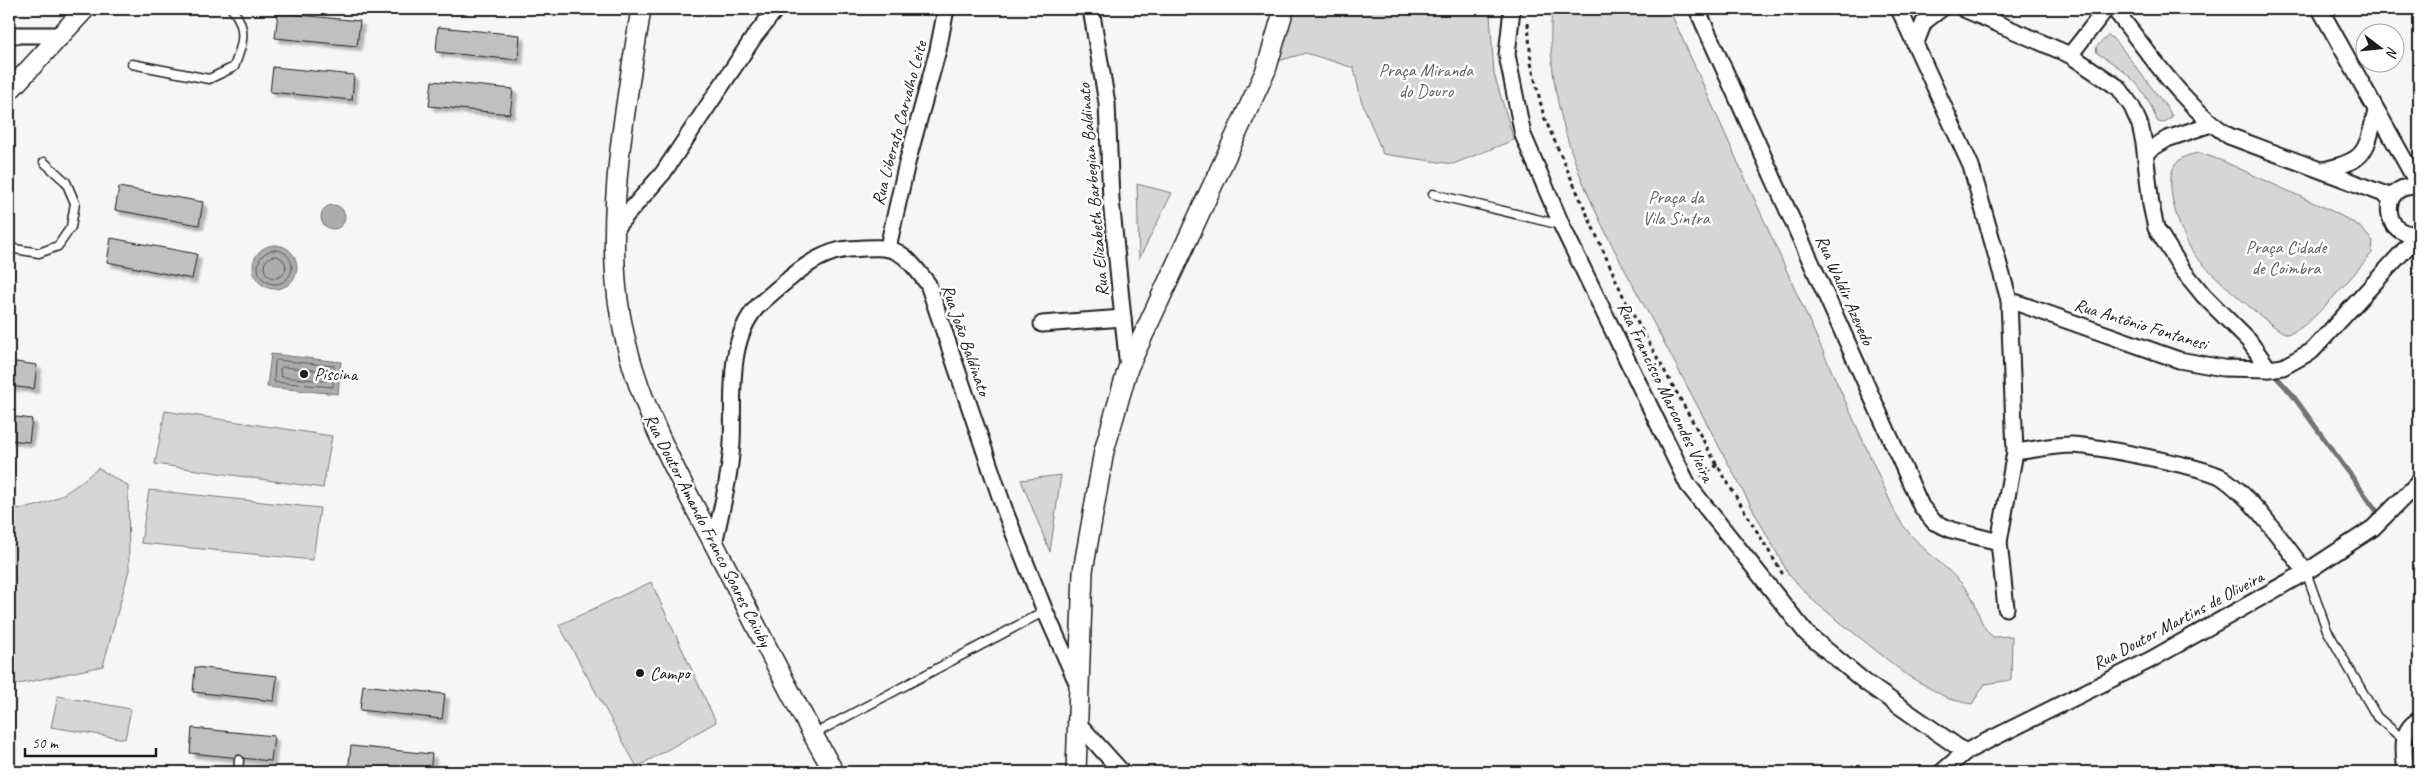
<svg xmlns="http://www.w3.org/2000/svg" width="2428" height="781" font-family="Caveat,sans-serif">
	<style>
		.green { fill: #d6d6d6; stroke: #797979 }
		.water { fill: #acacac; stroke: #727272 }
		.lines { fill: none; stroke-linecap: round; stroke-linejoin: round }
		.shore { stroke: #565656; stroke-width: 1 }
		.stream { stroke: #727272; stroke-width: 5 }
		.building { fill: #c0c0c0; stroke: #1c1c1c; filter: url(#shadow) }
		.service-casing { stroke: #1c1c1c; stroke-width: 11 }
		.minor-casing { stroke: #1c1c1c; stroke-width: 19 }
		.tertiary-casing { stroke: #1c1c1c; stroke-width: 22 }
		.path { stroke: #1c1c1c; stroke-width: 3; stroke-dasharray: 4 4; stroke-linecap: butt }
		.service { stroke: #fff; stroke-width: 8 }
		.minor { stroke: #fff; stroke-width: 15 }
		.tertiary { stroke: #fff; stroke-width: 19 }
		.poi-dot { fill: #1c1c1c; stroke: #fff; stroke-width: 2 }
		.labels { text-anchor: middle; stroke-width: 5; stroke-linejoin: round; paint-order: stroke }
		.park-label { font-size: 18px; fill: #5d5d5d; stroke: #fff }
		.street-label { font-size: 18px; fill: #1c1c1c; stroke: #fff }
		.poi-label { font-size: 18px; fill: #1c1c1c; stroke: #fff; text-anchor: start }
	</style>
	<defs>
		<filter id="shadow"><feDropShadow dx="4.5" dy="4.5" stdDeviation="1" flood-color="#0004"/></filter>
	</defs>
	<rect width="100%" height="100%" fill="#f6f6f6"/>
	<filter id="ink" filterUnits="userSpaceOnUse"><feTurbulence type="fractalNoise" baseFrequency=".02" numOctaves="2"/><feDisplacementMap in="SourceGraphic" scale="10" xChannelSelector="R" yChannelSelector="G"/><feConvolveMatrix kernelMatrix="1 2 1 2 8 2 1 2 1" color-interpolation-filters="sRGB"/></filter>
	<g filter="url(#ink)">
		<g class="green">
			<polygon points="1294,9 1454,9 1490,13 1494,74 1514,140 1453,164 1383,154 1361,100 1354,68 1306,53 1278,61"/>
			<path d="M1552,9H1669L1896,514C1913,546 1946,563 1968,591C1980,607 1977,624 1993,637L2012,636L2011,680L1985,684L1972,704L1949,699L1908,676L1816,603L1789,575C1747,500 1707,424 1667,348C1611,242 1541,134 1552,9Z"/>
			<path d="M2109,35L2120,46L2168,109L2172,116L2170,119L2162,123L2158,122C2155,117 2153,110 2150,104C2138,80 2120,67 2097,53L2096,47Z"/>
			<path d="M2200,153L2223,161L2334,212L2358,225L2373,241L2372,253C2357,270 2307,333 2287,334C2273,330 2204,268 2194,254C2182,237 2163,187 2174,167C2179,157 2190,154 2200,153Z"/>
			<polygon points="1137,184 1172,193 1139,259"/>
			<polygon points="165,411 332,436 323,488 155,464"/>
			<path d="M98,468L128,486L129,570L103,666L9,686V508C44,512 72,490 98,468Z"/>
			<polygon points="1061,475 1050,552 1021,480"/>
			<polygon points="149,490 320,508 313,560 141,543"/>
			<polygon points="651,582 716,722 637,767 559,625"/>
			<polygon points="58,696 131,709 125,739 51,727"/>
		</g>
		<g class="water">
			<circle cx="333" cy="217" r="12"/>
			<circle cx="275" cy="267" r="22"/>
			<polygon points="271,354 341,362 338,394 267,387"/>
		</g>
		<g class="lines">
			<g class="shore">
				<circle cx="275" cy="267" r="17"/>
				<circle cx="275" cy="267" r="11"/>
				<polygon points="277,360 334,366 333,387 274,382 275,362"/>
				<polygon points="283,367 326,371 328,379 325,381 281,377 280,369"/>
			</g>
			<polyline class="stream" points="2271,371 2291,393 2381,517"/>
		</g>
		<g class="building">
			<polygon points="278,13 360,21 357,46 275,38"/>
			<polygon points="438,27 520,35 518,60 436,52"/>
			<polygon points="273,67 354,75 352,100 270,92"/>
			<polygon points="432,81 513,89 510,114 429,106"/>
			<polygon points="119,187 203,202 199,225 115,210"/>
			<polygon points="111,238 197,254 192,279 107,262"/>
			<polygon points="9,361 37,365 34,389 9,386"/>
			<polygon points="9,416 32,419 29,442 9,440"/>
			<polygon points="195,667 277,676 274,701 193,692"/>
			<polygon points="363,685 445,694 442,719 360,710"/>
			<polygon points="192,728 274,736 271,761 190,753"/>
			<polygon points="351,746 432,754 430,772 348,771"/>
		</g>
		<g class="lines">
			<defs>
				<g id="service">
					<path d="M132,64L209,79L234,67C242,46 249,29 232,9"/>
					<polyline points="1433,194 1561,225"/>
					<polyline points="9,248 39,253 58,246 71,227 75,203 66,182 44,162"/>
					<polyline points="2306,572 2327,630 2377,717 2404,740"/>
					<polyline points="814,734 1045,611"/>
					<polyline points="238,772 239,760"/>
				</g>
				<g id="minor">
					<polyline points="1091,9 1107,103 1111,200 1128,368"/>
					<polyline points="1512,9 1507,55 1523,135 1562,226 1688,485 1807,634 1865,682 1965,752"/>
					<polyline points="1697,9 1921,506 1934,522 1952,530 1999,542"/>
					<polyline points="1899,9 1971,166 2009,300 2015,452 1999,542 2006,608"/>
					<polyline points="1964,9 2070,55 2119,88 2132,107 2140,125 2144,143 2151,205 2156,228 2182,269 2204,296 2249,341 2269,369"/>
					<path d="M2114,9C2149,52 2182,105 2229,136L2392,197"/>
					<polyline points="2320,9 2419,186"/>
					<polyline points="9,35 60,35"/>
					<polyline points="1915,45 1924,22 1941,9"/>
					<polyline points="2070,55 2106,9"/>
					<polyline points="2146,152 2167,139 2211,124"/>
					<path d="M2323,170C2366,161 2366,152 2376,111"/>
					<path d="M2419,187C2375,180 2384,244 2419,232"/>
					<polyline points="616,227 663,173 754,37 776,9"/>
					<polyline points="888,247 907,163 938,50 946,9"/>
					<polyline points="2009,300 2179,360 2223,368 2269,369 2283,367 2312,351 2419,234"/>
					<polyline points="1042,324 1123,318"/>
					<path d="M2015,452C2033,450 2053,445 2072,445C2095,446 2207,467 2223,478C2257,502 2281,541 2306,572"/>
					<path d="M714,544C721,511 730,477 732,443C734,401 726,341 757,307C767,297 778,288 789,279C805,265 826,251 849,249C896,246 899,246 928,284L1006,514L1045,611L1078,685"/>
					<polyline points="1076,721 1122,772"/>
					<polyline points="1942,772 1965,752 2150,660 2306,572 2373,528 2419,482"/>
					<path d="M2406,772C2404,753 2399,730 2419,720"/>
				</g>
				<g id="tertiary">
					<path d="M641,9C628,93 611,179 615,265C619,378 675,468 725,565C761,635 795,705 834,772"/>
					<polyline points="9,91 85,9"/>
					<polyline points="1076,772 1083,571 1104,451 1128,368 1266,70 1284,9"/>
				</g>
			</defs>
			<use href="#service" class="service-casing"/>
			<use href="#minor" class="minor-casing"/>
			<use href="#tertiary" class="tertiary-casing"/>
			<g class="path">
				<polyline points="1528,23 1531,63 1544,117 1625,300 1717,465 1782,573 1780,575"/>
				<polyline points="1701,476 1717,465"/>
			</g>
			<use href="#service" class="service"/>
			<use href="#minor" class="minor"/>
			<use href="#tertiary" class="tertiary"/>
		</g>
	</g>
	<g class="poi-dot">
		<circle cx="304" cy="374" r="5"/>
		<circle cx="640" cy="673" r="5"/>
	</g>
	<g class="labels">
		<g class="park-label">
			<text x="1426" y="76">Praça Miranda<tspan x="1426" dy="21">do Douro</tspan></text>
			<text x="1676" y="203">Praça da<tspan x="1676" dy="21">Vila Sintra</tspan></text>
			<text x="2286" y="253">Praça Cidade<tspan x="2286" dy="21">de Coimbra</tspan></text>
		</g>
		<g class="street-label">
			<text transform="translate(899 123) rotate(-75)" y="6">Rua Liberato Carvalho Leite</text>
			<text transform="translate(1093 190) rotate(-95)" y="6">Rua Elizabeth Barbegian Baldinato</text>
			<text transform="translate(1845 290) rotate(66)" y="6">Rua Waldir Azevedo</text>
			<text transform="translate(2141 324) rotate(17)" y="6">Rua Antônio Fontanesi</text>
			<text transform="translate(966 340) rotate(71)" y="6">Rua João Baldinato</text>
			<text transform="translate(1666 392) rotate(64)" y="6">Rua Francisco Marcondes Vieira</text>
			<text transform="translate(708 530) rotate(63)" y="6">Rua Doutor Amando Franco Soares Caiuby</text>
			<text transform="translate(2178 620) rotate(-28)" y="6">Rua Doutor Martins de Oliveira</text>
		</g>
		<g class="poi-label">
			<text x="314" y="380">Piscina</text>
			<text x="650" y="679">Campo</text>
		</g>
	</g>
	<rect width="2428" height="781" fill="none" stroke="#fff" stroke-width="30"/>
	<rect x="15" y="15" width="2398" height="751" fill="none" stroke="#1c1c1c" stroke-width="2" filter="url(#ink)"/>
	<g transform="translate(2380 48) rotate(106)"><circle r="24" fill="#ffffff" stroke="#a4a4a4"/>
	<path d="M0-4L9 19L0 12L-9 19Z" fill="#1c1c1c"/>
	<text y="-8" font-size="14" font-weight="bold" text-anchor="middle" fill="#1c1c1c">N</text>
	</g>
	<path d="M25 748v8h131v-8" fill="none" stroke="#1c1c1c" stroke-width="2.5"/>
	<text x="32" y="748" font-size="15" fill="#1c1c1c" stroke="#ffffff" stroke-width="4" paint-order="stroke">50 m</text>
</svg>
